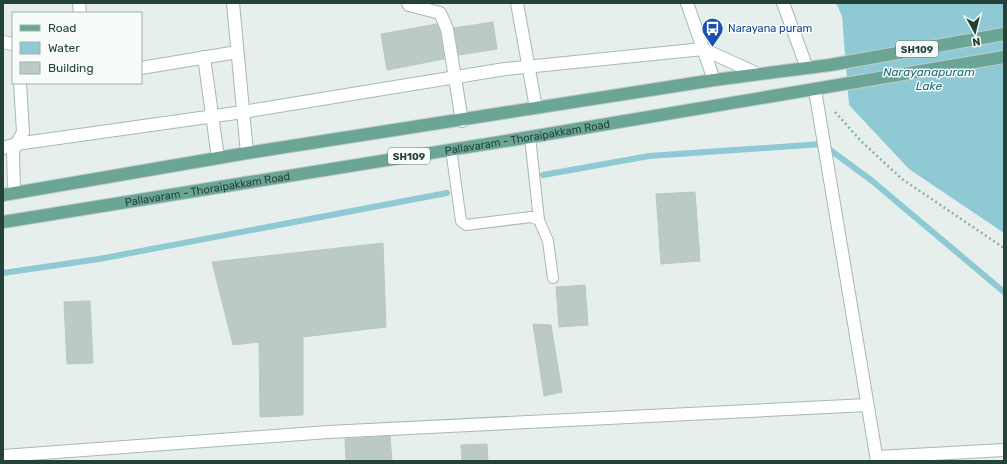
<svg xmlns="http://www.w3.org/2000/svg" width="1007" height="464" font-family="Rubik,sans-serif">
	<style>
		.water { fill: #8ec9d4 }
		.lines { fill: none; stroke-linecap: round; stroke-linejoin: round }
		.stream { stroke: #8ec9d4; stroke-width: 6 }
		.building { fill: #bbcac4; stroke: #b8c9c2 }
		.lane-casing { stroke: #a8b8b2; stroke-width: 12 }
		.street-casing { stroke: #a8b8b2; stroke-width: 14 }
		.secondary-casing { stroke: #a4bbb3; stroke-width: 14 }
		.primary-casing { stroke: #c2cac8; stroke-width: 14 }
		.path { stroke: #86b3a5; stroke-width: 2.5; stroke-dasharray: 2 3; stroke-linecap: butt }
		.lane { stroke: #fff; stroke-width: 10 }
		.street { stroke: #fff; stroke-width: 12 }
		.secondary { stroke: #fff; stroke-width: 12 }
		.primary { stroke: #6aa596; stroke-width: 12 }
		.labels { text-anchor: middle; stroke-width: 3; stroke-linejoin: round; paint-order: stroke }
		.shield { fill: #f7fbf9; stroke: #637a73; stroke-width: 1 }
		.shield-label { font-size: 10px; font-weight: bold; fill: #24423a }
		.transit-label { font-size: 11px; fill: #164399; stroke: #f7fbf9; text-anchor: start }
		.street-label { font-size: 11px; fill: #24423a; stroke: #f7fbf9 }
		.water-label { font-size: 12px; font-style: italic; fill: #1c6f80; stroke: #f7fbf9 }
	</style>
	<rect width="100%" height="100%" fill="#e6efeb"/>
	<polygon class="water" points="836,3 1004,3 1004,233 909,169 849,105 842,16"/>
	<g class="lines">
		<g class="stream">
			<polyline points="543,175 649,156 822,144 871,180 1004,292"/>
			<polyline points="3,273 99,259 447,193"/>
		</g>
	</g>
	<g class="building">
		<polygon points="493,22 497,49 459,55 454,28"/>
		<polygon points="437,24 440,31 444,59 387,70 381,34"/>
		<polygon points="695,192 700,261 661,264 656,194"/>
		<polygon points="383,243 386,327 303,337 303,415 260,417 259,342 233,345 212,262"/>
		<polygon points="585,285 588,325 559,327 556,287"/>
		<polygon points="90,301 93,363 67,364 64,302"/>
		<polygon points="533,324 551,325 562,392 544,396"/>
		<polygon points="390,436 392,461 346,461 345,439"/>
		<polygon points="487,444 488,461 462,461 461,445"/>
	</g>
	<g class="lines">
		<defs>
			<g id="lane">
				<polyline points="530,137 539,220"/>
				<polyline points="451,149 461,221 466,225 531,217 539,220 548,241 553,278"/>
			</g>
			<g id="street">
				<polyline points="79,3 80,13"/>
				<polyline points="233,3 247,153"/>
				<polyline points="408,3 409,5 440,13 447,29 462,121"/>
				<polyline points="517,3 536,108"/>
				<polyline points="687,3 714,80"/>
				<polyline points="3,42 13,44"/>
				<polyline points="204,57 218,158"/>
				<polyline points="141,68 237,52"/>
				<polyline points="815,90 877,461"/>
				<polyline points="14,192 13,151 23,132 20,83"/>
				<polyline points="3,456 328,432 867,405"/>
				<polyline points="877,457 1004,450"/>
			</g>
			<g id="secondary">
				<polyline points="783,3 807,68"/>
				<polyline points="3,148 16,144 243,112 505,69 703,49 758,74"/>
			</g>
			<g id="primary">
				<polyline points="3,195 247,153 714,80 830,65 1004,34"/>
				<path id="s1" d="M3,222L530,137L1004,57"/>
			</g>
		</defs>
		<use href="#lane" class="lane-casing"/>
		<use href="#street" class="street-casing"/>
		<use href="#secondary" class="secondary-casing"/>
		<use href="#primary" class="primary-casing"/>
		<polyline class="path" points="835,112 861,141 902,179 1004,248"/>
		<use href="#lane" class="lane"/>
		<use href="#street" class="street"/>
		<use href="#secondary" class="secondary"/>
		<use href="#primary" class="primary"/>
	</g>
	<defs>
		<symbol id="bus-pin" viewBox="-11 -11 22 30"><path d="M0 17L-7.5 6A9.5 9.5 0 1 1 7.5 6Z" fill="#1a4fb4" stroke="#f7fbf9"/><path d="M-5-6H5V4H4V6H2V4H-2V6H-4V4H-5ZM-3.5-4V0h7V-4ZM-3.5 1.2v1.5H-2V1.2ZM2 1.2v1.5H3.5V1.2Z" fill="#fff"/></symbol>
	</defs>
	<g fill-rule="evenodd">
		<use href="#bus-pin" x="700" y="16" width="25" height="34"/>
	</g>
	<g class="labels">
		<g class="shield">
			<rect x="896" y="41" width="42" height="16" rx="3"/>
			<rect x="388" y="148" width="42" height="16" rx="3"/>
		</g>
		<g class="shield-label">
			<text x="917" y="53">SH109</text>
			<text x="409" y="160">SH109</text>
		</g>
		<g class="transit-label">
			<text x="728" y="32">Narayana puram</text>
		</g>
		<g class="street-label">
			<text dy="4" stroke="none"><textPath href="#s1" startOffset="531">Pallavaram - Thoraipakkam Road</textPath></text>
			<text dy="4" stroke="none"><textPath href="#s1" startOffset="207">Pallavaram - Thoraipakkam Road</textPath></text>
		</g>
		<g class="water-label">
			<text x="929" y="76">Narayanapuram<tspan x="929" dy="14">Lake</tspan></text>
		</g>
	</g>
	<rect width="1007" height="464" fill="none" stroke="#24423a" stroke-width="8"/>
	<rect x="12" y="12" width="130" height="72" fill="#f7fbf9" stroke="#a3b1ad"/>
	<rect x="20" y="25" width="20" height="6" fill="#6aa596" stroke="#a3b1ad"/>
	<text x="48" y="32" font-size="12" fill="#24423a">Road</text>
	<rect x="20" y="42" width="20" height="12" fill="#8ec9d4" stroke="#a3b1ad"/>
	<text x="48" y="52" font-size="12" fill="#24423a">Water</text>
	<rect x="20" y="62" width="20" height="12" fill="#bbcac4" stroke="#a3b1ad"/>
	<text x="48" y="72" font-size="12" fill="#24423a">Building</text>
	<g transform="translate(975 32) rotate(172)" stroke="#f7fbf9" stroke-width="3" paint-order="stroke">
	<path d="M0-3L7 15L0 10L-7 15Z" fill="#24423a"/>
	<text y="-6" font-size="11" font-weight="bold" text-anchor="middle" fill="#24423a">N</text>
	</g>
</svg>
